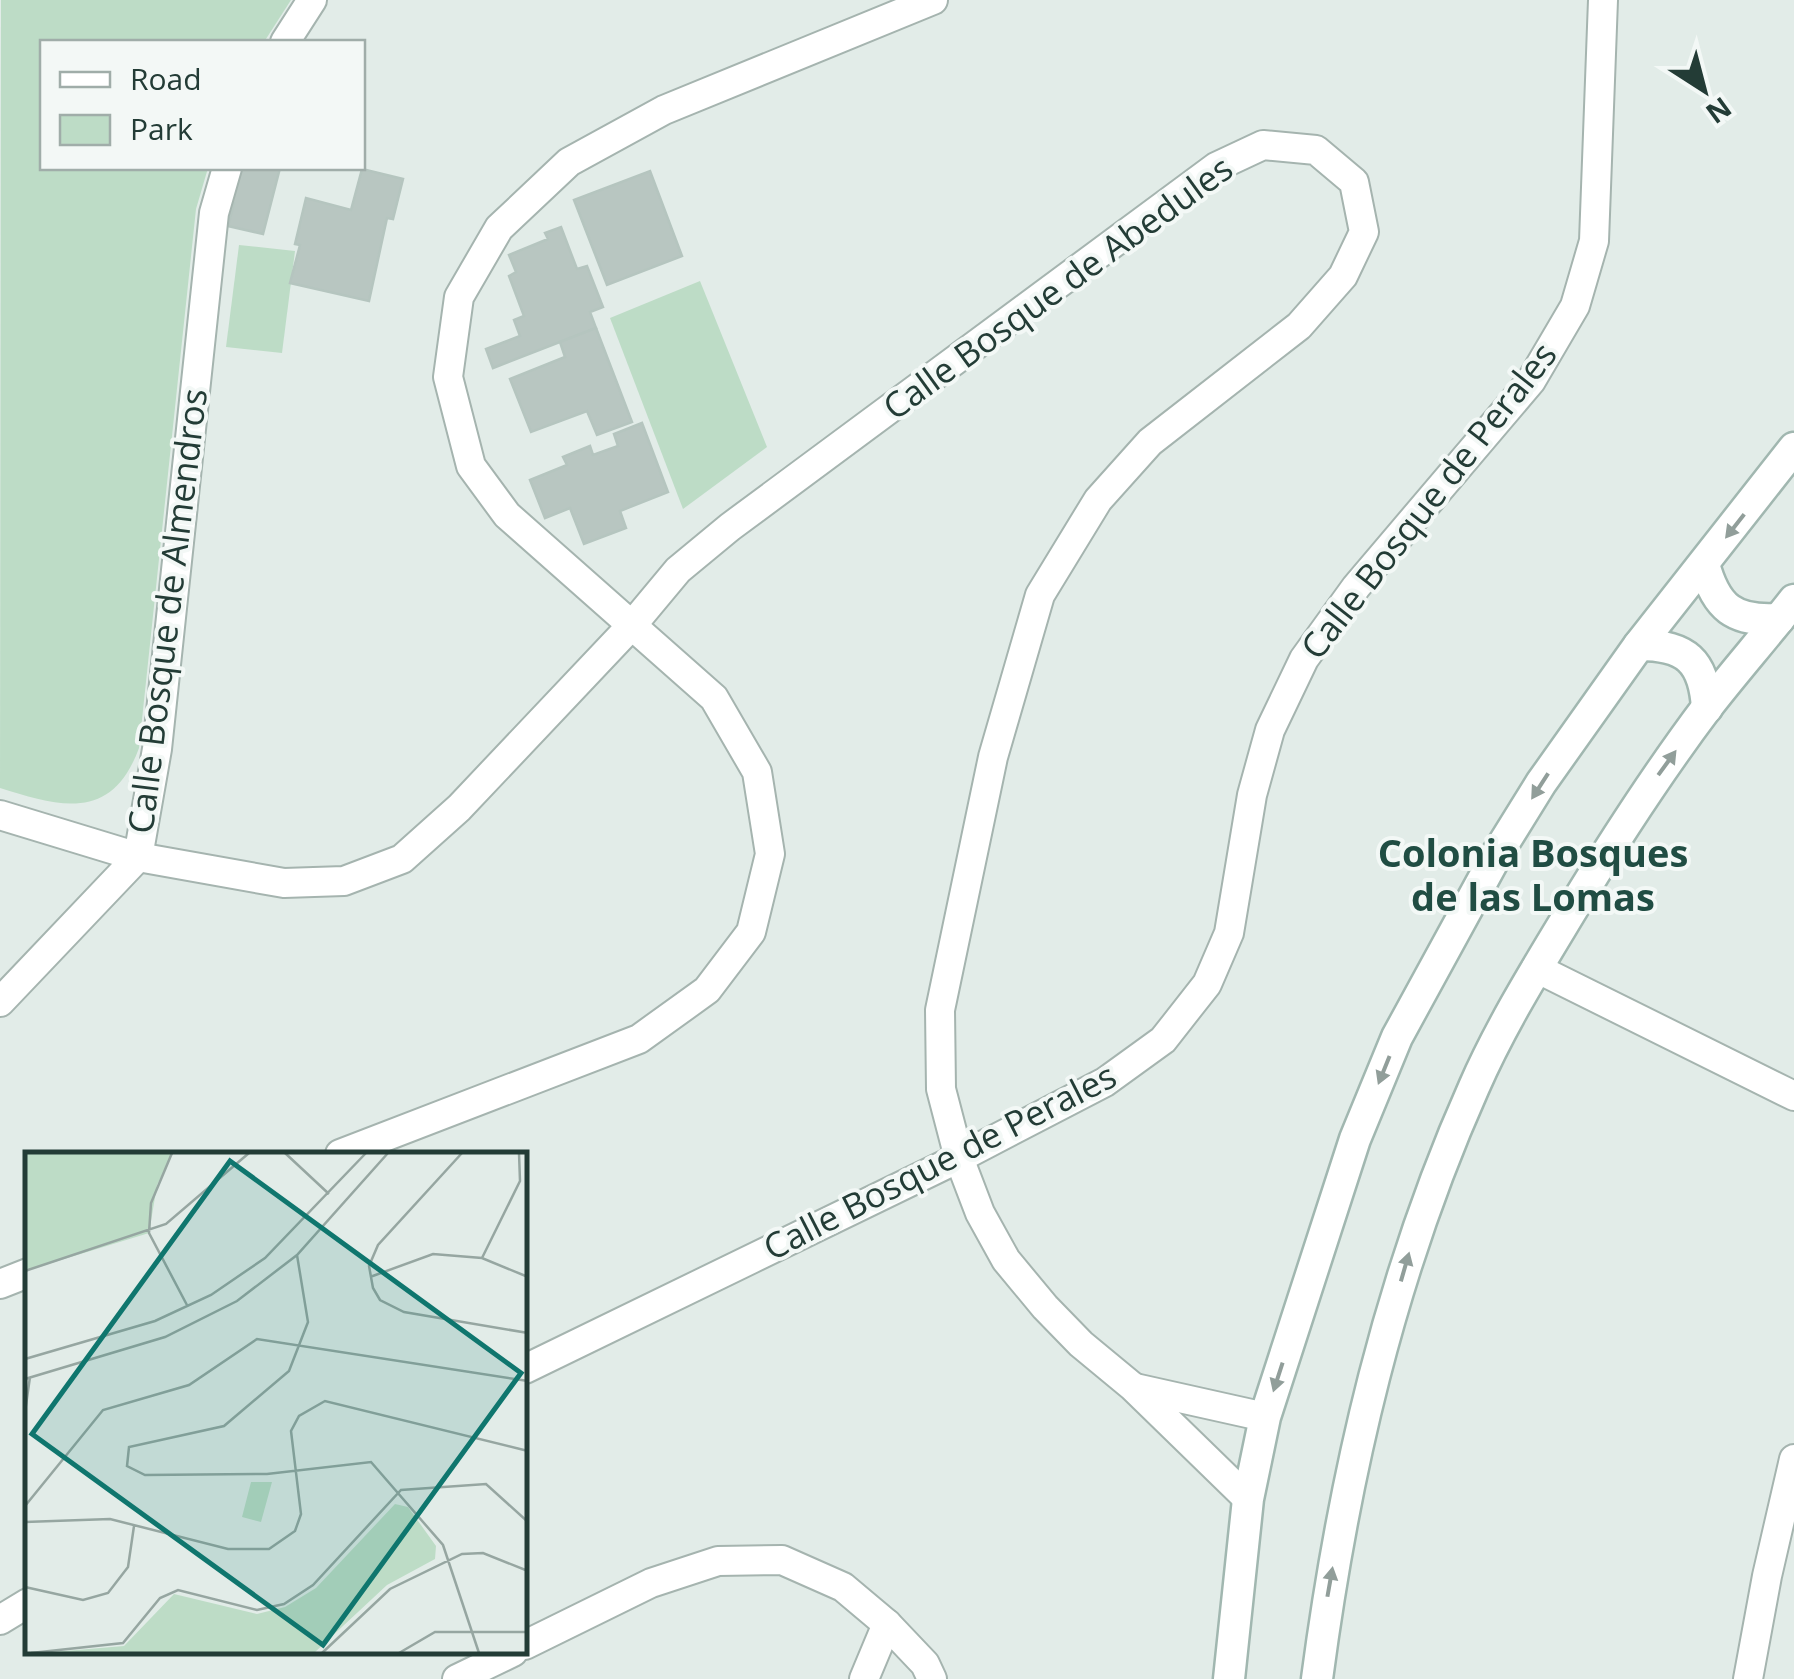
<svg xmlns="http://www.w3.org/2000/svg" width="1794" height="1679" font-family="'Open Sans',sans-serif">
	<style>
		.green { fill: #bddcc6 }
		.building { fill: #b8c6c1; stroke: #b5c5bf; stroke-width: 2.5 }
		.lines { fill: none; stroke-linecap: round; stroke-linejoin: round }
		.minor-casing { stroke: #a5b4af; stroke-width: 32 }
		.secondary-casing { stroke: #a1b7b0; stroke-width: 35 }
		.minor { stroke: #fff; stroke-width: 28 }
		.secondary { stroke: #fff; stroke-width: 30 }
		.oneway { fill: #919e9a }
		.labels { text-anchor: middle; stroke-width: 8; stroke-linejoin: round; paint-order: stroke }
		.street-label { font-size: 35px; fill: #233c36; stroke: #f3f8f6 }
		.neighbourhood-label { font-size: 38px; font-weight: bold; fill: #204d43; stroke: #f3f8f6 }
		.inset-road { fill: none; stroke: #96a6a1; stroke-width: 2.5 }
		.view { fill: #0f766e; fill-opacity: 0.15; stroke: #0f766e; stroke-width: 5 }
		.inset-edge { fill: none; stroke: #233c36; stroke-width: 5 }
	</style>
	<rect width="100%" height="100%" fill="#e2ece8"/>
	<g class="green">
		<path d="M1,0H291L264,42H42V168H208L196,209L139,748C112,822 60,807 0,788Z"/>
		<polygon points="239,245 295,251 282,353 226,347"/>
		<polygon points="700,281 767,447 683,509 610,318"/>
	</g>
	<g class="building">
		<polygon points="232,168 280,168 263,234 228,226 234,203 224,200"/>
		<polygon points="362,169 403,179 393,219 387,218 369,301 290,283 300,245 295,244 306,198 351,210"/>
		<polygon points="650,171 682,256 607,285 574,200"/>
		<polygon points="561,227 577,269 587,266 603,307 590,312 596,328 493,368 486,349 520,336 514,320 524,316 509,276 516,272 509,255 548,239 545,233"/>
		<polygon points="596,328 632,422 597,435 587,411 531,432 510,379 565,357 560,342"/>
		<polygon points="642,423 668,492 620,511 626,528 584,544 570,508 545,518 530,480 567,465 563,457 590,446 593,455 618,446 614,434"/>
	</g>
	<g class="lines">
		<defs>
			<g id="minor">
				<polyline points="285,42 312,0"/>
				<polyline points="0,815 138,857 284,883 344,881 402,859 459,808 633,624 678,570 730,527 1216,167 1263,145 1316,150 1354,182 1364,232 1343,276 1299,326 1150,442 1098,500 1040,595 993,757 940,1010 941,1089 959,1158 980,1213 1006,1260 1045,1307 1081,1344 1133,1387 1248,1499"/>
				<polyline points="1536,968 1794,1096"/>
				<polyline points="0,1002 138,857 157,749 214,213 227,168"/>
				<polyline points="340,1154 639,1039 707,990 751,932 770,854 757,772 714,698 507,515 471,466 448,377 459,297 499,228 569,162 664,110 933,0"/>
				<polyline points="0,1284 28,1273"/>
				<polyline points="525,1369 959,1158 1105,1082 1163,1040 1207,984 1229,933 1252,795 1270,730 1304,659 1356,587 1531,381 1575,306 1594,241 1603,0"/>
				<polyline points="1135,1388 1265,1417"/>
				<polyline points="0,1620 28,1603"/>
				<polyline points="525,1645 651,1583 718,1561 782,1560 843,1587 887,1624 925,1664 932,1679"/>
				<polyline points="457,1679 513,1652"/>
				<polyline points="864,1679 887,1624"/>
				<polyline points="1748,1679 1767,1576 1794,1459"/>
			</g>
			<g id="secondary">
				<path d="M1704,564C1716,608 1734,622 1779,619"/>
				<path d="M1639,645C1686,645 1704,661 1707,708"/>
				<polyline points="1229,1679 1248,1499 1265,1417 1355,1139 1397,1037 1497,854 1541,783 1639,645 1794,448"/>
				<path d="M1317,1679C1344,1475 1390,1275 1474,1087C1501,1025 1538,966 1573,908C1615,839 1659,771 1708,706C1736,670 1766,636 1794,600"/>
			</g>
		</defs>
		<use href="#minor" class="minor-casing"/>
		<use href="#secondary" class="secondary-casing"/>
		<use href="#minor" class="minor"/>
		<use href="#secondary" class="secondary"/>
	</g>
	<defs><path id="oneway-solid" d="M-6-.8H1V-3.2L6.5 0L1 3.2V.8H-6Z" transform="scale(2.5)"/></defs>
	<g class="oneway">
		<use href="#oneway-solid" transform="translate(1735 526) rotate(128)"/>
		<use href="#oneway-solid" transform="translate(1667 763) rotate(-54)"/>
		<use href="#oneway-solid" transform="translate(1540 786) rotate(123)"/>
		<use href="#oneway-solid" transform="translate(1384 1070) rotate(112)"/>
		<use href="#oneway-solid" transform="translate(1405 1267) rotate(-74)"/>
		<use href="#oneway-solid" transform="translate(1278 1377) rotate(108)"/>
		<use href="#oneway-solid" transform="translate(1330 1582) rotate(-80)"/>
	</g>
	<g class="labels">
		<g class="street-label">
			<text transform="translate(1058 288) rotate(-36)" y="12">Calle Bosque de Abedules</text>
			<text transform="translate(1429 501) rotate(-52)" y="12">Calle Bosque de Perales</text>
			<text transform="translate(168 611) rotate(-83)" y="12">Calle Bosque de Almendros</text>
			<text transform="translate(940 1162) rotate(-27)" y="12">Calle Bosque de Perales</text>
		</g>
		<g class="neighbourhood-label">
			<text x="1533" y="867">Colonia Bosques<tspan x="1533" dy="44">de las Lomas</tspan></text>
		</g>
	</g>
	<g transform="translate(25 1152)">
		<rect width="502" height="502" fill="#e2ece8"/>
		<path d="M0,1H148L132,33L124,81L0,119ZM226,330H247L236,370L217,365ZM370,352L383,355L411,394L410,407L362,433L289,501H16L99,494L149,442L232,462L260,455L291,436Z" fill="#bddcc6"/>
		<path class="inset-road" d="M147,1L126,51L124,81L163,155M260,1L304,42M437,1L353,93L344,114L348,136L355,148L379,160L503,181M272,103L283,170L264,219L199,274L104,295L102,314L120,323L242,322L346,310L418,393L454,501M457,106L495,29L494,1M0,119L141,72L224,1M345,125L408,102L457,106L503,125M0,207L130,169L186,143L240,106L341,1M0,227L140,185L212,149L272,103L363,1M0,260L5,225M0,354L78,258L164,233L232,187L503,229M0,370L85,367L203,397H244L270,379L276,362L266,279L274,264L300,249L503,299M0,435L58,448L83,441L103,415L109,374M6,501L98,491L135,446L153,438L232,458L259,452L288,433L376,338L461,332L503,370M297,501L365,437L437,402L458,401L503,419M374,501L410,480H503"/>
		<path class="view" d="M205,9L496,221L298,493L7,282Z"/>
		<rect width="502" height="502" class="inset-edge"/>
	</g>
	<rect x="40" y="40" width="325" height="130" fill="#f3f8f6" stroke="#a0ada9" stroke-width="2.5"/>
	<rect x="60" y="72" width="50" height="15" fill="#ffffff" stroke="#a0ada9" stroke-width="2.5"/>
	<text x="130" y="90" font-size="30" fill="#233c36">Road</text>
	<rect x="60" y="115" width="50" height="30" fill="#bddcc6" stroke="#a0ada9" stroke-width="2.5"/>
	<text x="130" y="140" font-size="30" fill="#233c36">Park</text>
	<g transform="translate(1704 90) rotate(144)" stroke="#f3f8f6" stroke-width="8" paint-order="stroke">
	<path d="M0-8L18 38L0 25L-18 38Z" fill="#233c36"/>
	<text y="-15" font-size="28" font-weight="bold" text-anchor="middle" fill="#233c36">N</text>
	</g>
</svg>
